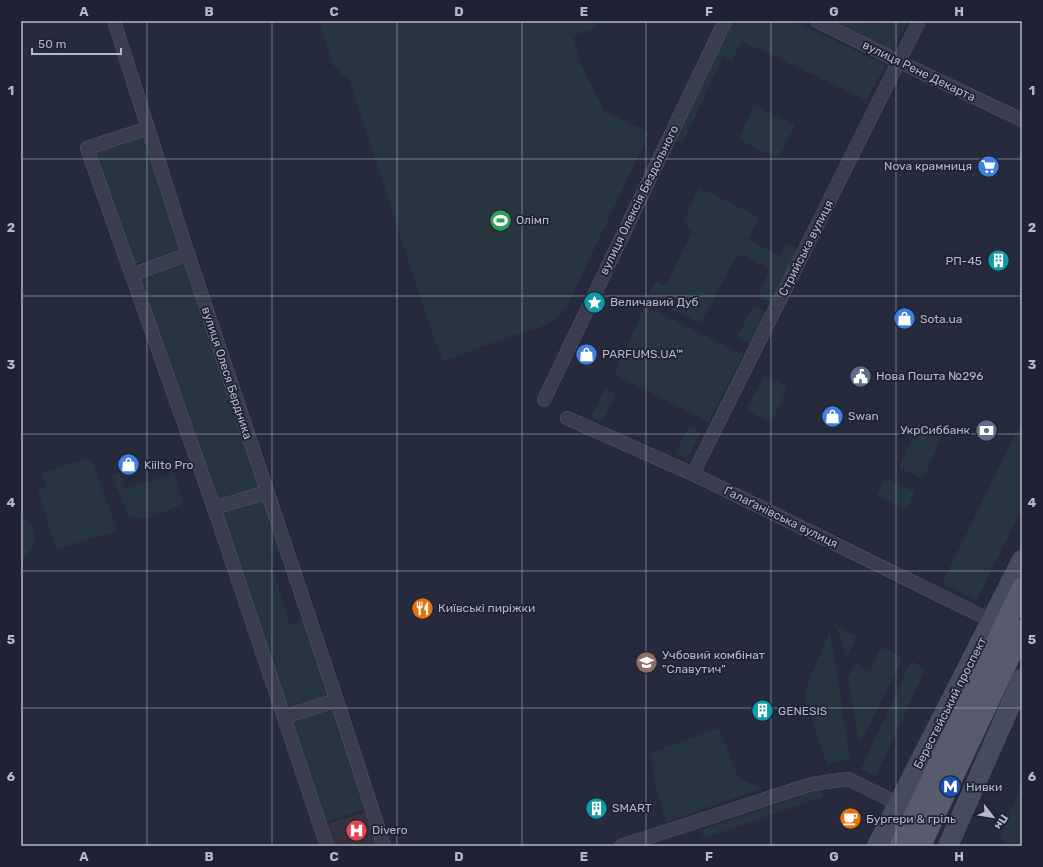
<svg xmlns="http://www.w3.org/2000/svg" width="1043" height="867" font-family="Rubik,sans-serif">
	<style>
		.medical { fill: #36313f }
		.green { fill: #27363e }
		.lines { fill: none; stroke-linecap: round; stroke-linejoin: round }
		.minor-casing { stroke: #545868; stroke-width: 14 }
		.secondary-casing { stroke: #545868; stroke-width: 20 }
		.minor { stroke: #393d4d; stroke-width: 13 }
		.secondary { stroke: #474b60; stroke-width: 19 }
		.primary-bridge-casing { stroke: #424656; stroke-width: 22; stroke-linecap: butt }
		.primary-bridge { stroke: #575b6d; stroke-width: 21 }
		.grid { fill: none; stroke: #b5b8c8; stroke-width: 1; stroke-opacity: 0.55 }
		.labels { text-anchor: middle; stroke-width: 3.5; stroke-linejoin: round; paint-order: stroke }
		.street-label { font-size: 12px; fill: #b5b8c8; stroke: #1e2232 }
		.poi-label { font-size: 12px; fill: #b5b8c8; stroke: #1e2232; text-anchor: start }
		.neatline { fill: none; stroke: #b5b8c8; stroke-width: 1.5 }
		.grid-label { font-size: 13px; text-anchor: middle; font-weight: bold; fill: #b5b8c8 }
	</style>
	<rect width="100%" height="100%" fill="#252a3d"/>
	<polygon class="medical" points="368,811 380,846 333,846 326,824"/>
	<g class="green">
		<polygon points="319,21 599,21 595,29 572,35 581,64 605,112 650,132 566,308 555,320 539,328 509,337 442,362 438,345 436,345 430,327 348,75 341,76 339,66 334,67"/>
		<polygon points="730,21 792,21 886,65 866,100 742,41 732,61 723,57 682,144 674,140"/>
		<polygon points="832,21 864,21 872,25 875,21 908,21 892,51"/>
		<polygon points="754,105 795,125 778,159 738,139"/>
		<polygon points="144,136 180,249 133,265 95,151"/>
		<polygon points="699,187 759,217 748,240 780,256 786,243 799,250 771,305 757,297 770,269 744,256 736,256 701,323 647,298 655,281 666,286 692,232 683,222"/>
		<polygon points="183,262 259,488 217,503 138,279"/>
		<polygon points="645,306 743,355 709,422 614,375"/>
		<polygon points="753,306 767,313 751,345 737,338"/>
		<polygon points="764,375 788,387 771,423 746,410"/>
		<polygon points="605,388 616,394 602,423 591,417"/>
		<polygon points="918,425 942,436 923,479 899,468"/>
		<polygon points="1020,425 1022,426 1022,509 977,600 942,583"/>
		<polygon points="689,426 701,432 687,460 675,454"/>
		<polygon points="86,458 92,461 118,531 56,549 38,490 46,487 42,473"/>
		<polygon points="120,472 125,489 174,473 183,504 148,518 139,518 128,515 112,476"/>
		<polygon points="885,478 915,492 907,510 877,496"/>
		<polygon points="264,499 280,551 268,555 290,625 304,620 330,696 287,709 221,511"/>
		<polygon points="21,512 32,527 36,541 25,559 21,561"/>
		<polygon points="834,624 857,636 846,659 840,635"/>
		<polygon points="830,631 850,758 827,765 804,697 805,690"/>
		<polygon points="881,647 903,657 863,739 858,739 848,678 855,663 870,671"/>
		<polygon points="911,661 926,668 876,776 861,769"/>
		<polygon points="334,706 366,809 323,823 291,721"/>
		<polygon points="719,728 738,778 759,787 760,789 666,822 653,777 652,752"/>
		<polygon points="1022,784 1022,846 1007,846 1000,835"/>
		<polygon points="821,789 823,797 704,838 701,830"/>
	</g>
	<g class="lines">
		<defs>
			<g id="minor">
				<polyline points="114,21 188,254 343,719 384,846"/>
				<polyline points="817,21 906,65 1022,120"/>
				<polyline points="148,128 87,148 214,508 327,846"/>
				<polyline points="131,275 188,254"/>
				<polyline points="544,400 725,21"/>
				<polyline points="567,418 693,474 992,621"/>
				<polyline points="693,474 919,21"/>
				<polyline points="214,508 267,492"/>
				<polyline points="284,717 337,700"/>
				<polyline points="621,846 812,784 848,779 899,804"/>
			</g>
			<g id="secondary">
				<polyline points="877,846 1022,560"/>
				<polyline points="948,846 1022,679"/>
			</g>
		</defs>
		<use href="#minor" class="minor-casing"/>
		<use href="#secondary" class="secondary-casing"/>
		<use href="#minor" class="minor"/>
		<use href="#secondary" class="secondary"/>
		<defs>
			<g id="primary-bridge">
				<polyline points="900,846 1022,588"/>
				<polyline points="920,846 1022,630"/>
			</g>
		</defs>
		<use href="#primary-bridge" class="primary-bridge-casing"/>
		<use href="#primary-bridge" class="primary-bridge"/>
	</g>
	<path class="grid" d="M147,21V846M272,21V846M397,21V846M522,21V846M646,21V846M771,21V846M896,21V846M21,159H1022M21,296H1022M21,434H1022M21,571H1022M21,708H1022"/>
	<defs>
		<symbol id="supermarket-disc" viewBox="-11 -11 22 22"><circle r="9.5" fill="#3f7fe0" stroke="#1e2232"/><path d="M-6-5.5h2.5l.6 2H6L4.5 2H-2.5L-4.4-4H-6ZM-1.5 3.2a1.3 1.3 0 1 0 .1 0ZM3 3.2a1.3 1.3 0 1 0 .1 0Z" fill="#fff"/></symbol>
		<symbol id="stadium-disc" viewBox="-11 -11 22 22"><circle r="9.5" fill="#2e9e5b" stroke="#1e2232"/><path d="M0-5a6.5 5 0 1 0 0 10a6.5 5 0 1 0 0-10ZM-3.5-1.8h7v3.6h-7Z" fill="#fff"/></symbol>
		<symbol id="building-disc" viewBox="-11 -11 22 22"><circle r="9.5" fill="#0f9aa8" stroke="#1e2232"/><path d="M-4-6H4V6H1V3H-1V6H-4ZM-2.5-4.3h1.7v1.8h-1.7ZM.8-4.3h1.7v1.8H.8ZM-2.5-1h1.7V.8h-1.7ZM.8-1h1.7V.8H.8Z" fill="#fff"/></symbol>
		<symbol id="sight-disc" viewBox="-11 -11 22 22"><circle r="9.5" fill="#0f9aa8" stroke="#1e2232"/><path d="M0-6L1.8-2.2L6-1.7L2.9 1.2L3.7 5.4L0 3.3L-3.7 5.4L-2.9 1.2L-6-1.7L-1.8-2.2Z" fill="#fff"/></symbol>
		<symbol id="shop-disc" viewBox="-11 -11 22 22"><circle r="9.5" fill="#3f7fe0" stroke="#1e2232"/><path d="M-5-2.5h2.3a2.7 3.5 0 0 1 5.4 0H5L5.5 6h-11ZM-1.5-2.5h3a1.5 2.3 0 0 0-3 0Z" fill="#fff"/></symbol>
		<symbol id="civic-disc" viewBox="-11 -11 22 22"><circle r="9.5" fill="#5c6f8a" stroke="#1e2232"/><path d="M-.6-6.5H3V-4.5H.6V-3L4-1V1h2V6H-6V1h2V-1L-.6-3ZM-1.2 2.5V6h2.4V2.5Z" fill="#fff"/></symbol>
		<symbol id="bank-disc" viewBox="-11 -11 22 22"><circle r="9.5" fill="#5c6f8a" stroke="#1e2232"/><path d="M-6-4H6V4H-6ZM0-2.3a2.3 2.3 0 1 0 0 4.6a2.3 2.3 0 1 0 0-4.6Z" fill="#fff"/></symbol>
		<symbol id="restaurant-disc" viewBox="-11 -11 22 22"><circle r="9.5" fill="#e8710a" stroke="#1e2232"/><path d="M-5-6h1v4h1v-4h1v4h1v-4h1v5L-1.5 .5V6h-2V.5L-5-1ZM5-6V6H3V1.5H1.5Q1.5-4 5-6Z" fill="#fff"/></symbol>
		<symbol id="university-disc" viewBox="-11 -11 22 22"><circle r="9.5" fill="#8d6e63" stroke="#1e2232"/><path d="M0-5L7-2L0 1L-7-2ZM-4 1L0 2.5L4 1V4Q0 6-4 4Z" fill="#fff"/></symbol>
		<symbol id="metro-disc" viewBox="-11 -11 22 22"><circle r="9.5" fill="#1a4fb4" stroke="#1e2232"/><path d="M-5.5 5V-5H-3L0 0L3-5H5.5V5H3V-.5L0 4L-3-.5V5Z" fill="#fff"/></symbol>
		<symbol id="cafe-disc" viewBox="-11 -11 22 22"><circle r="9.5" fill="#e8710a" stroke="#1e2232"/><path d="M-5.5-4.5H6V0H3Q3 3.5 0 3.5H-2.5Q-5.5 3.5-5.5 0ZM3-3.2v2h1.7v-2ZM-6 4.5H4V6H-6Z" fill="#fff"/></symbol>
		<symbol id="hospital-disc" viewBox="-11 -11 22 22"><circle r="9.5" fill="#e0444e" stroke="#1e2232"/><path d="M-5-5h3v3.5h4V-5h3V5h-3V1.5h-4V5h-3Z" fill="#fff"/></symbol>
	</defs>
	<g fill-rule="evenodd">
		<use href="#supermarket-disc" x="976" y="154" width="25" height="25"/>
		<use href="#stadium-disc" x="488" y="208" width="25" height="25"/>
		<use href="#building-disc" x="986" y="248" width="25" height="25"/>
		<use href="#sight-disc" x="582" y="290" width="25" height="25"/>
		<use href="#shop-disc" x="892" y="306" width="25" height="25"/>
		<use href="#shop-disc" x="574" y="342" width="25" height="25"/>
		<use href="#civic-disc" x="848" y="364" width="25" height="25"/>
		<use href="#shop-disc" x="820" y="404" width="25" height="25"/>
		<use href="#bank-disc" x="974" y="418" width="25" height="25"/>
		<use href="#shop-disc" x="116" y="452" width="25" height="25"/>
		<use href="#restaurant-disc" x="410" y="596" width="25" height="25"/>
		<use href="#university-disc" x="634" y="650" width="25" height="25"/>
		<use href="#building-disc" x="750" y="698" width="25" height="25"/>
		<use href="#metro-disc" x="938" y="774" width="25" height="25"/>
		<use href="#building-disc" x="584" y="796" width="25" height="25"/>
		<use href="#cafe-disc" x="838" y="806" width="25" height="25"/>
		<use href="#hospital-disc" x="344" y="818" width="25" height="25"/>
	</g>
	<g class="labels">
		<g class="street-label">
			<text transform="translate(919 71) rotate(26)" y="4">вулиця Рене Декарта</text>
			<text transform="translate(639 200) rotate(-64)" y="4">вулиця Олексія Бездольного</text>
			<text transform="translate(806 248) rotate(-63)" y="4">Стрийська вулиця</text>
			<text transform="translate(227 373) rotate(72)" y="4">вулиця Олеся Бердника</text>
			<text transform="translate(781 517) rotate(26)" y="4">Ґалаґанівська вулиця</text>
			<text transform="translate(950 703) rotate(-63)" y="4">Берестейський проспект</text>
		</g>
		<g class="poi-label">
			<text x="972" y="170" text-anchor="end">Nova крамниця</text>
			<text x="516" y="224">Олімп</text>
			<text x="982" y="265" text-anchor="end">РП-45</text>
			<text x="610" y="306">Величавий Дуб</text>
			<text x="920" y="323">Sota.ua</text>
			<text x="602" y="358">PARFUMS.UA™</text>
			<text x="876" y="380">Нова Пошта №296</text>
			<text x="848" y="420">Swan</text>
			<text x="970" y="434" text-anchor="end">УкрСиббанк</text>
			<text x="144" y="469">Kiilto Pro</text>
			<text x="438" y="612">Київські пиріжки</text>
			<text x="662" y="659">Учбовий комбінат<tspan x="662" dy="14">"Славутич"</tspan></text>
			<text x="778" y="715">GENESIS</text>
			<text x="966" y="791">Нивки</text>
			<text x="612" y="812">SMART</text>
			<text x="866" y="823">Бургери &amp; гріль</text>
			<text x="372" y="834">Divero</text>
		</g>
	</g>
	<rect width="1043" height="867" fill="none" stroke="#1e2232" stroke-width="44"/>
	<g transform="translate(993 817) rotate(121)" stroke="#1e2232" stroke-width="3" paint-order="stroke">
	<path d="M0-3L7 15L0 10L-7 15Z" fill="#b5b8c8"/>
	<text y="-6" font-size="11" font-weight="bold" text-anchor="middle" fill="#b5b8c8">Пн</text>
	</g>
	<path d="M32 48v6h89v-6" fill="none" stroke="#b5b8c8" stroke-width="2"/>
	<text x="38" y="48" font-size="12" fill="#b5b8c8" stroke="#1e2232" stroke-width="3" paint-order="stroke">50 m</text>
	<rect x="22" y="22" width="999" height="823" class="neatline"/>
	<g class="grid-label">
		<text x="84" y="16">A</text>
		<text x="209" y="16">B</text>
		<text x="334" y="16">C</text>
		<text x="459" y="16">D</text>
		<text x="584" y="16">E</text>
		<text x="709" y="16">F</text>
		<text x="834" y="16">G</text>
		<text x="959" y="16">H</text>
		<text x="11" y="95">1</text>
		<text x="1032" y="95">1</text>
		<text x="11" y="232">2</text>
		<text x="1032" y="232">2</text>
		<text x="11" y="369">3</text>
		<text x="1032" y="369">3</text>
		<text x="11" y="507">4</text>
		<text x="1032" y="507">4</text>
		<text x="11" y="644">5</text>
		<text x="1032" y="644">5</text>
		<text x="11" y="781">6</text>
		<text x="1032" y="781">6</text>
		<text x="84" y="861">A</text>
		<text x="209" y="861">B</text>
		<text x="334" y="861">C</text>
		<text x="459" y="861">D</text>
		<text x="584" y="861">E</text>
		<text x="709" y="861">F</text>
		<text x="834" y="861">G</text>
		<text x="959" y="861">H</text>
	</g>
</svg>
